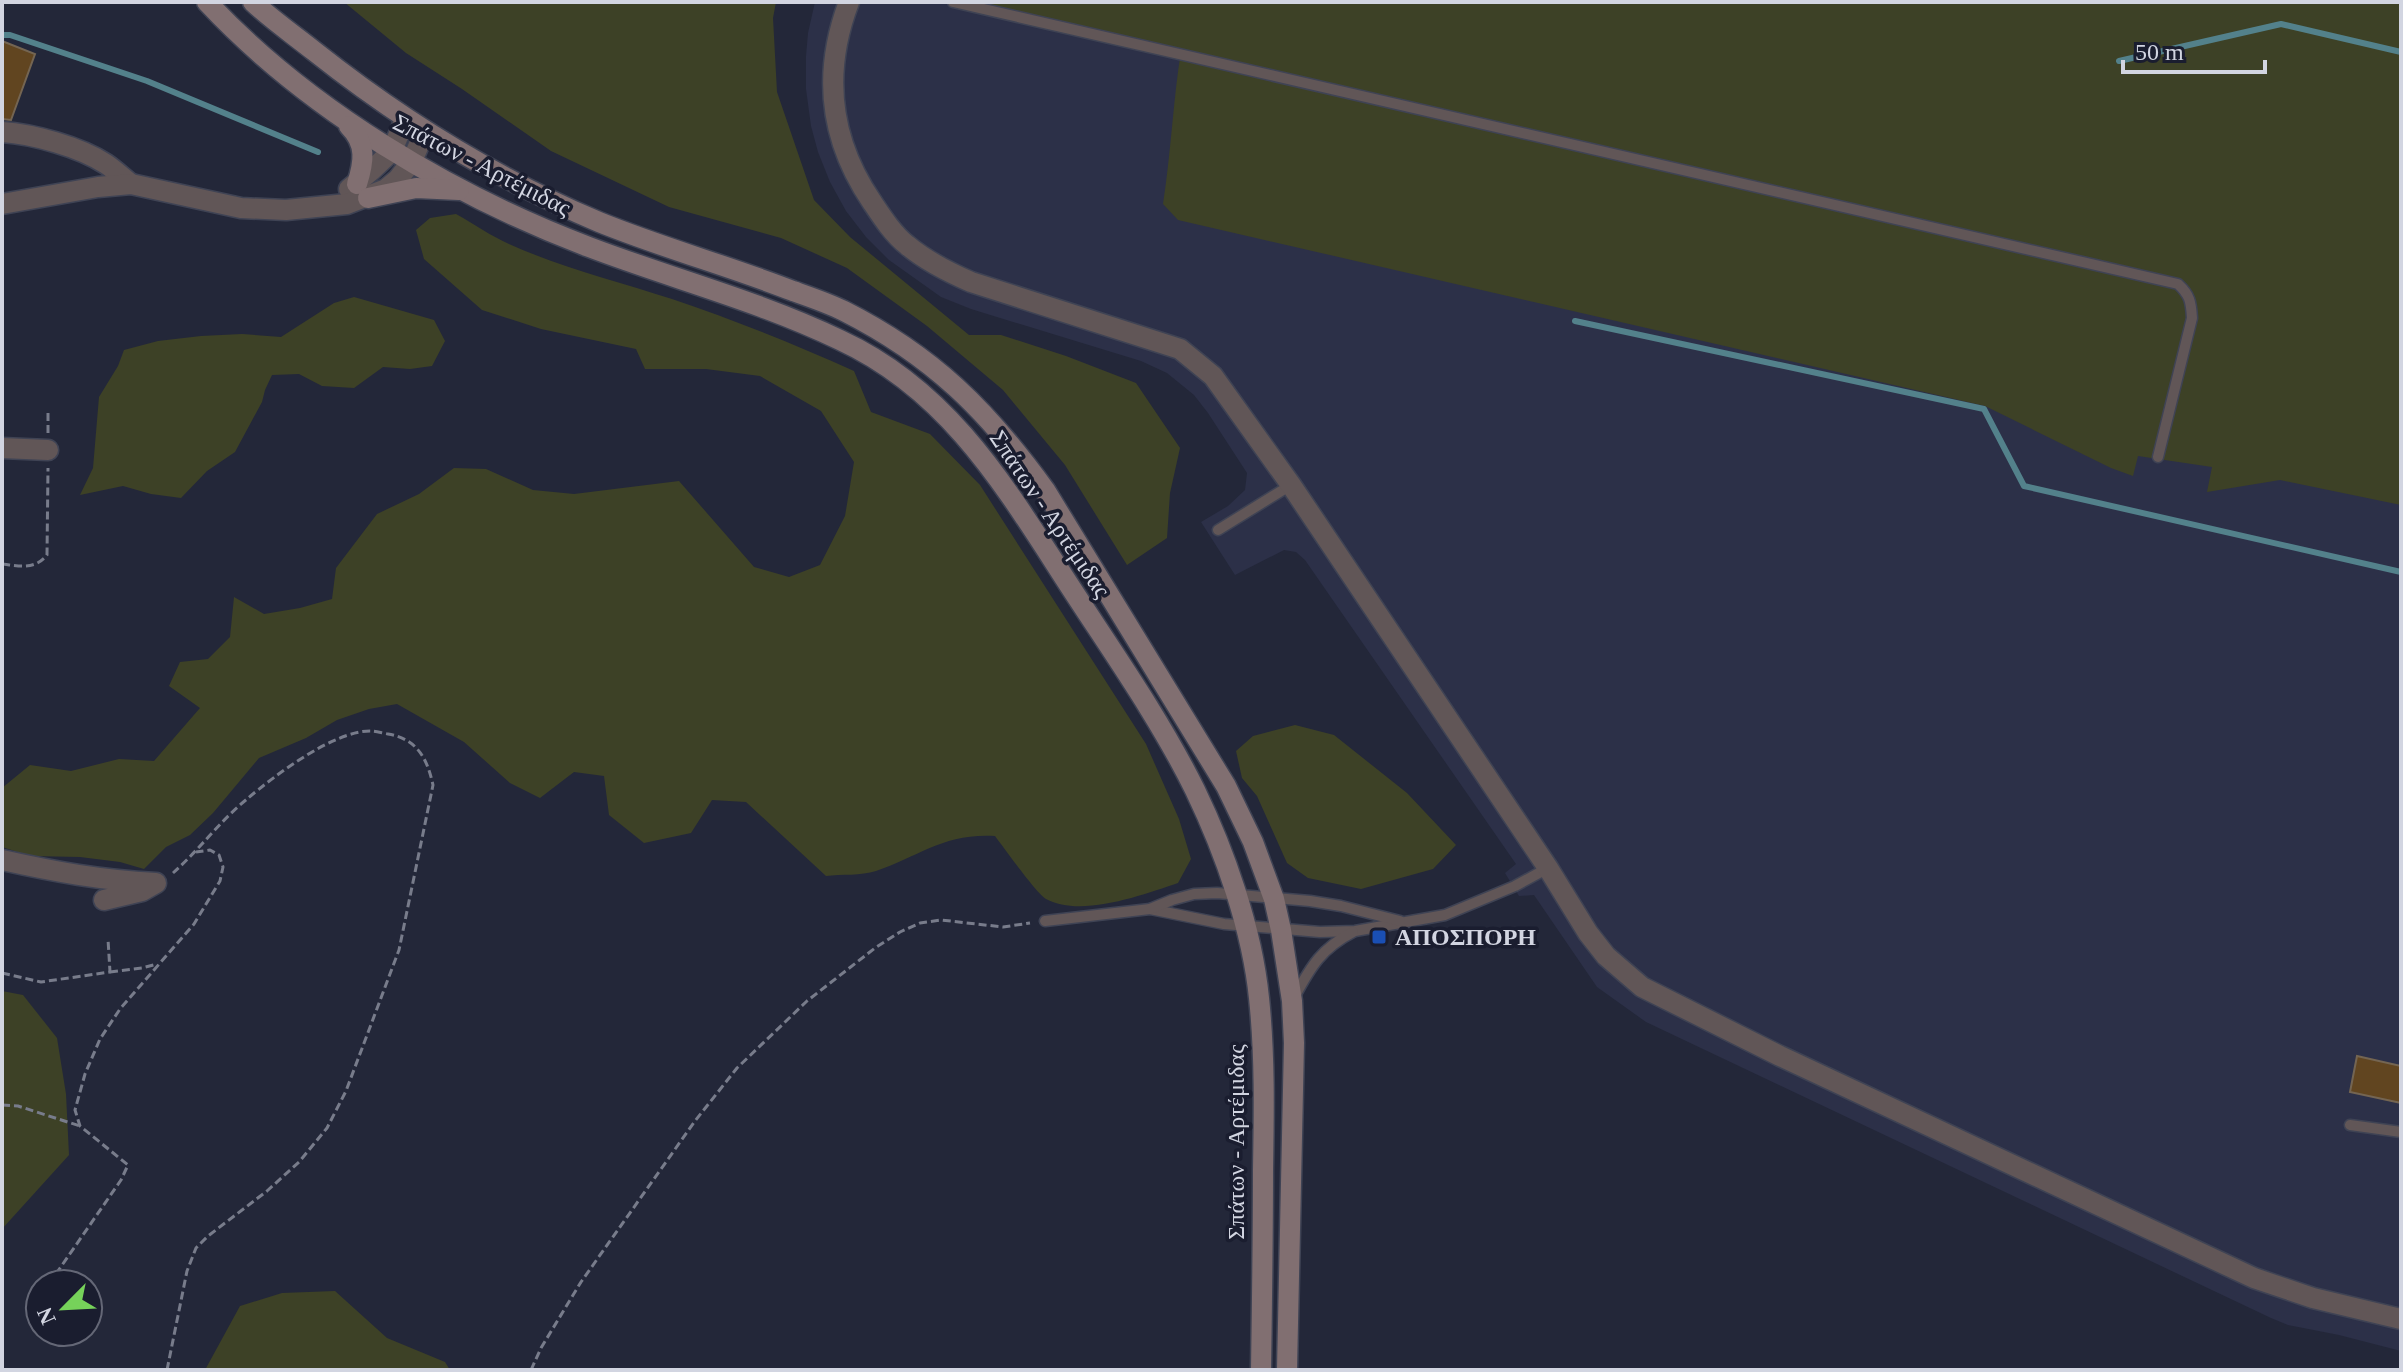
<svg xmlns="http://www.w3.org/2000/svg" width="2403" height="1372" font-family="Georgia,serif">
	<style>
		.built { fill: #2c3048 }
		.green { fill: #3d4126 }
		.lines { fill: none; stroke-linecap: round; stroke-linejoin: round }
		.stream { stroke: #53818b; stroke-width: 6 }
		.building { fill: #614520; stroke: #746552; stroke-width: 2 }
		.lane-casing { stroke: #3f4354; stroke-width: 13 }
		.street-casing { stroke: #3f4354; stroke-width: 23 }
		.secondary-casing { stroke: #3f4354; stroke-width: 23 }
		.path { stroke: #787c8b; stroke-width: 3; stroke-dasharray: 8 4; stroke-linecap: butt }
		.lane { stroke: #615657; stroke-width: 10 }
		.street { stroke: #615657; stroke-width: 20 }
		.secondary { stroke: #816f71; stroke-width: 20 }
		.transit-dot { fill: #1a4fb4; stroke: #1a1d2f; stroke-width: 3 }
		.labels { text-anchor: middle; stroke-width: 7; stroke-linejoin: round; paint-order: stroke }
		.street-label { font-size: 24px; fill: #d2d5e1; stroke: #1a1d2f }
		.poi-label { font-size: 24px; font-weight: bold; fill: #d2d5e1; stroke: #1a1d2f; text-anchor: start }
	</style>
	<rect width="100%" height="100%" fill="#232739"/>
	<polygon class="built" points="815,2 2401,2 2401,1351 2339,1335 2288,1325 2271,1318 1646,1022 1597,987 1534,895 1519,896 1505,873 1516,864 1305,560 1296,552 1284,550 1235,575 1201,522 1228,506 1245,490 1247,473 1208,413 1194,395 1167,373 1141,361 971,309 941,297 889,260 866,237 846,211 830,182 818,152 811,126 806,89 806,56 808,33"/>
	<g class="green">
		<polygon points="344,2 776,2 773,18 777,92 814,200 850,237 969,335 1001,335 1066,356 1136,383 1180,448 1170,493 1167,538 1127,565 1065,465 1003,390 927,326 847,268 781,238 669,207 551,151 462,89 406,53"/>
		<path d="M977,2H2401V505L2280,480L2207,492L2212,467L2138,456L2133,476L2111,468L1985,406L1178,220L1163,204C1171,153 1173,101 1181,51Z"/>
		<path d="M456,214C474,224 491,236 509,244C560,267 619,282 672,299C734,320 794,344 854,371L871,412L930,434L980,485L1146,744L1179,819L1191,859L1178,883C1142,895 1081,918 1046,899C1037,894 1004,848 995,836C944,833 920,856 876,871C861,876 841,874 826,876L746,802L712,800L691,833L644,843L609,815L604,776L574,772L540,798L510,783L464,742L397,704L369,709L337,720L306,738L259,758L213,813L190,835L166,847L144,869L120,862L80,857L30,856L2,847V788L30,765L71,771L119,759L154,761L200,708L169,686L180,662L208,659L230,637L234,597L264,614L300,608L332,599L336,568L377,514L419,494L454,468L486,469L533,490L574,494L679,481L754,567L789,577L820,565L845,516L854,462L821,411L760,376L706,369H645L636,349L541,329L482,310L424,259L416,230L430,218Z"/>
		<polygon points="354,297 434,320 445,341 432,366 410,369 383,367 354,388 322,386 299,374 272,375 265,390 262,402 235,452 207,471 181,498 151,494 123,486 80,495 93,468 99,397 118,366 124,350 158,341 201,336 242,334 281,337 334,303"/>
		<polygon points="1295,725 1334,735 1407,793 1456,845 1433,869 1361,889 1308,878 1287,863 1257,796 1242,778 1236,751 1253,736"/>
		<polygon points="2,991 23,995 57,1038 66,1094 69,1155 2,1229"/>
		<polygon points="335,1291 387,1338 445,1362 450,1370 205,1370 240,1306 282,1293"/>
	</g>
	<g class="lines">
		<g class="stream">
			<polyline points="2,35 10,35 147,81 318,152"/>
			<polyline points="2119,61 2281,24 2401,52"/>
			<polyline points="1575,321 1984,409 2024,486 2401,572"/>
		</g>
	</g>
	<g class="building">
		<polygon points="2,41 35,54 11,120 2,119"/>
		<polygon points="2357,1056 2401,1066 2401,1103 2350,1092"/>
	</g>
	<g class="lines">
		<defs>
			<g id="lane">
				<path d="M953,2L2178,284C2190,295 2191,302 2192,318L2158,457"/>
				<polyline points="1218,530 1291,485"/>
				<polyline points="1150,909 1224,924 1320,932 1355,931 1445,915 1515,886 1548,868"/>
				<polyline points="1045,921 1150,909 1172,900 1194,894 1217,893 1310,901 1341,906 1400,921"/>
				<path d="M1295,996C1311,966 1322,948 1353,932"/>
				<polyline points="2350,1125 2401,1132"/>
			</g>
			<g id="street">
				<path d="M849,2C822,73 829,139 872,202C882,217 893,234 907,245C926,261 948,272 971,282L1180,349L1213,376L1291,485L1548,868L1588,933L1606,956L1642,987L1780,1056L2254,1278L2313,1298L2401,1319"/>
				<path d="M2,132C33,134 80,147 106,164C115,170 123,178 131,184"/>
				<polyline points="349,189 372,170 392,151 405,119"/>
				<polyline points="2,204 98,187 131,184 241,208 286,210 347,204 386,189 398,179 412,161 425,131"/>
				<polyline points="2,448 48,450"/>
				<path d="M2,860C56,872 100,880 156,883L142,891L104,900"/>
			</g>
			<g id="secondary">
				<path d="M207,2C308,110 452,195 589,247C673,279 759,301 840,340C944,388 1000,478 1060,571C1106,643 1157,713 1195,790C1225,852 1252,929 1259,998C1265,1055 1264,1113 1263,1170C1263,1237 1262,1303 1261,1370"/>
				<path d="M253,2C272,20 294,35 314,51C401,120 497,179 599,222C663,248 729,266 793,291C810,297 828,303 844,311C933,356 987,410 1045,490L1226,786L1253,842L1274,899L1281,930L1292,1001L1294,1043L1287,1370"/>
				<path d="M349,126C367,144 364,162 357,184"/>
				<polyline points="368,198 416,188 459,190"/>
			</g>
		</defs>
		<use href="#lane" class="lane-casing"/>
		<use href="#street" class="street-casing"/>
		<use href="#secondary" class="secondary-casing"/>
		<g class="path">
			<polyline points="48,433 48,410"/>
			<path d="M2,564C20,566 35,570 47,555L48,468"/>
			<polyline points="110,972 142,968 157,964"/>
			<polyline points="2,973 41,982 110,972 108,939"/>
			<polyline points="2,1105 18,1106 80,1126"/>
			<polyline points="49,1284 121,1180 128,1165 80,1126 75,1110 85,1074 100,1039 120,1009 194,924 220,881 223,867 219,855 210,850 196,852"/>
			<polyline points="37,1305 40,1300"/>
			<path d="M167,1370L187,1271L196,1248L208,1236L267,1191L299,1162L327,1128L346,1091L399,950L433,785C427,758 417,739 388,734C382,733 375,731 370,731C333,731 274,776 247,799C220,821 199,850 173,873"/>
			<polyline points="531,1370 541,1348 581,1282 695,1121 737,1068 807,1001 875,948 900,932 920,923 941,920 1003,927 1030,923"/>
		</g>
		<use href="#lane" class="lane"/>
		<use href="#street" class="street"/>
		<use href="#secondary" class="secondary"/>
	</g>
	<rect class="transit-dot" x="1371" y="929" width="16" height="16" rx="4"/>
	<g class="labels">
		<g class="street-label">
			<text transform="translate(482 165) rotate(27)" y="8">Σπάτων - Αρτέμιδας</text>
			<text transform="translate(1050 514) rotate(56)" y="8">Σπάτων - Αρτέμιδας</text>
			<text transform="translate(1236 1142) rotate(-90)" y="8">Σπάτων - Αρτέμιδας</text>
		</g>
		<g class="poi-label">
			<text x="1395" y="945">ΑΠΟΣΠΟΡΗ</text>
		</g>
	</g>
	<rect width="2403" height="1372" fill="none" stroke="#d2d5e1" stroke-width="8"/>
	<g transform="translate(64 1308) rotate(246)"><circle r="38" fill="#1a1d2f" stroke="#646776" stroke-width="2"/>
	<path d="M0-6L14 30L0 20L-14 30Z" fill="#76d25a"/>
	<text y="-12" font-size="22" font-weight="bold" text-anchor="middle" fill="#d2d5e1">N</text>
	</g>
	<path d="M2123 60v12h142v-12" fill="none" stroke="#d2d5e1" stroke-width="4"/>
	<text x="2135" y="60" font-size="24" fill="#d2d5e1" stroke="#1a1d2f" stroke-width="6" paint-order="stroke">50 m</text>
</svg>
